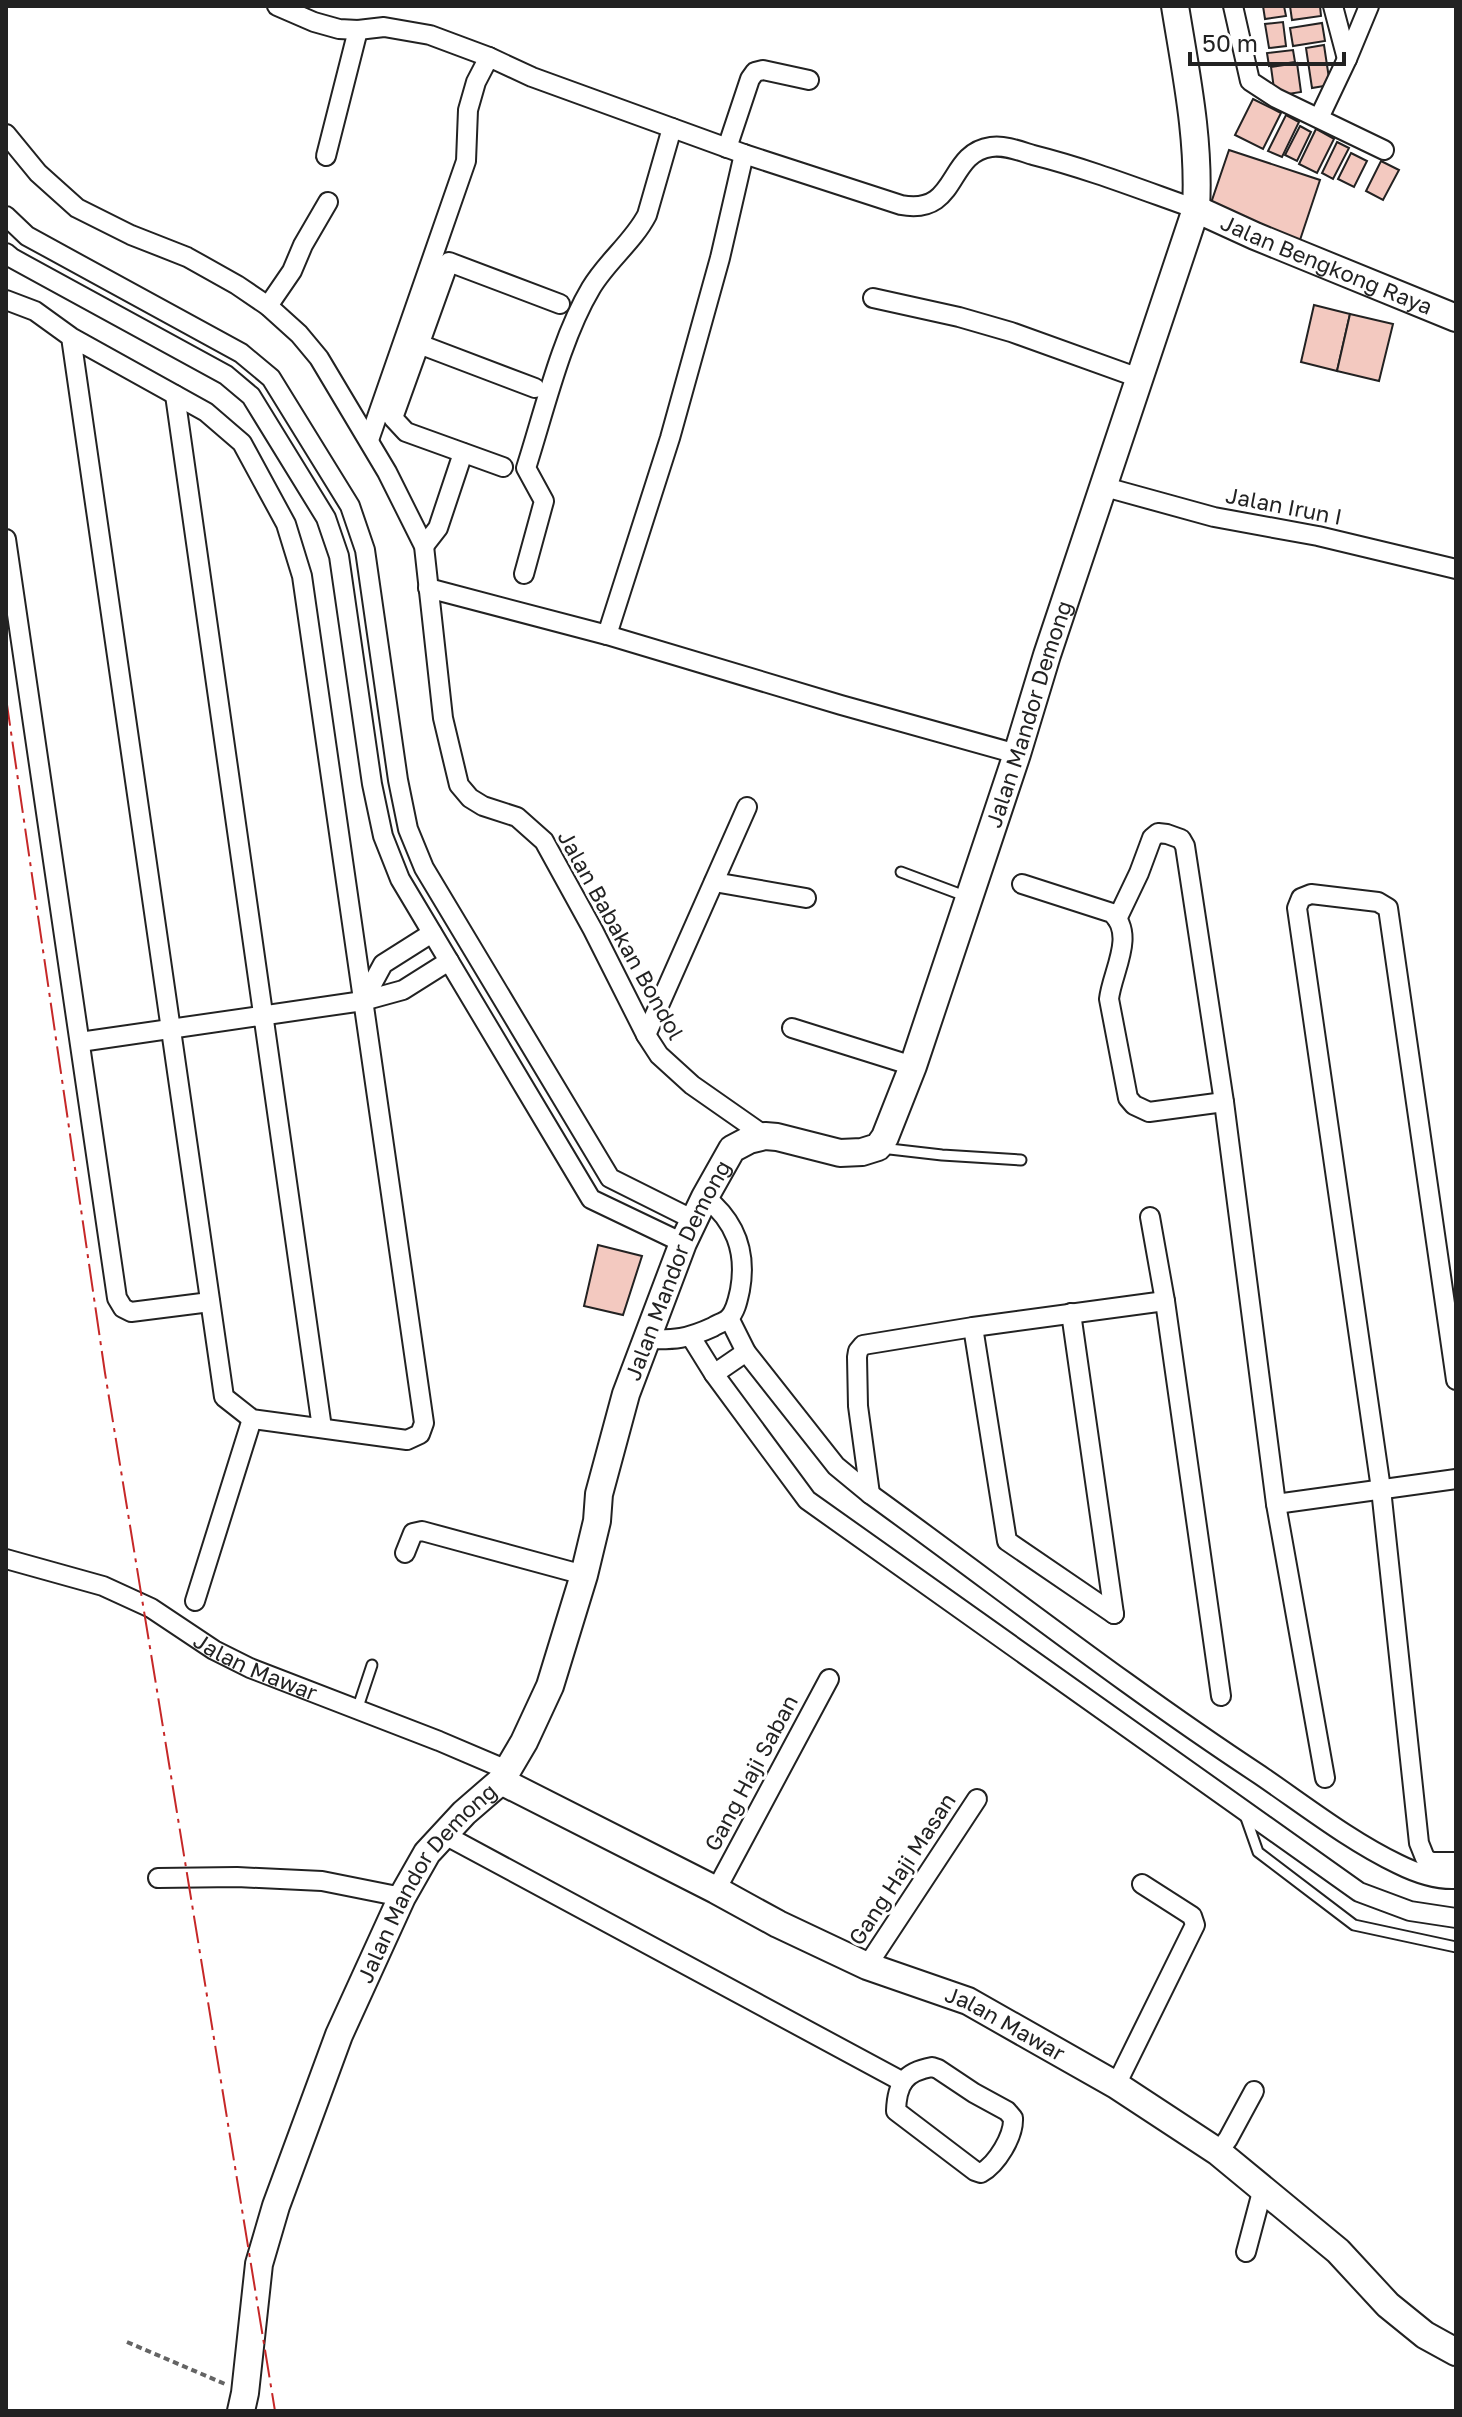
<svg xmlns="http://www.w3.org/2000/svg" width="1462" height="2417" font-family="'Golos Text',sans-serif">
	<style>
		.building { fill: #f3c9c0; stroke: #222; stroke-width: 2 }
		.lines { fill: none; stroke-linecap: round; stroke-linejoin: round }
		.lane-casing { stroke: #222; stroke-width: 13 }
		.street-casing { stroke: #222; stroke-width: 22 }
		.secondary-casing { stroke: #222; stroke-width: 30 }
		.path { stroke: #646464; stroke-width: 4; stroke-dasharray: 6 4; stroke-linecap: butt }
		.lane { stroke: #fff; stroke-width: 9 }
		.street { stroke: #fff; stroke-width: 18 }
		.secondary { stroke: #fff; stroke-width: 26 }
		.power { stroke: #c62828; stroke-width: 2; stroke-dasharray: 28 6 4 6; stroke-linecap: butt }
		.labels { text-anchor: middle; stroke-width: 6; stroke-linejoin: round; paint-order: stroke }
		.street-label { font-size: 22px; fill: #222; stroke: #fff }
	</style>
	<rect width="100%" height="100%" fill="#fff"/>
	<g class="building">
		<polygon points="1263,6 1284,6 1286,16 1265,19"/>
		<polygon points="1290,6 1320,6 1321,16 1292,20"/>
		<polygon points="1283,22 1286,46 1269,48 1265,24"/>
		<polygon points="1322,23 1325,41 1293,46 1290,28"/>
		<polygon points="1324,45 1330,85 1312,88 1306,48"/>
		<polygon points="1293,50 1295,62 1269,66 1267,53"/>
		<polygon points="1297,63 1301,92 1275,96 1271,67"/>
		<polygon points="1253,99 1281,113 1263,149 1235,135"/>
		<polygon points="1286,115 1299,122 1282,157 1268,151"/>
		<polygon points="1300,126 1311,132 1297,161 1285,155"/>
		<polygon points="1316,129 1334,139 1317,173 1299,164"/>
		<polygon points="1337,142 1349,148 1333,179 1322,173"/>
		<polygon points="1229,150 1320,180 1299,243 1208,212"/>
		<polygon points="1351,153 1367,161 1354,187 1338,179"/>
		<polygon points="1381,161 1399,170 1383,200 1366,191"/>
		<polygon points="1314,305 1350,314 1337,371 1301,362"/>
		<polygon points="1350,314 1393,324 1379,381 1337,371"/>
		<polygon points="598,1245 642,1256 623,1315 584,1306"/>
	</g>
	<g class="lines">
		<defs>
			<g id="lane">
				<polyline points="901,872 965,896"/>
				<polyline points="881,1148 942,1155 1021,1160"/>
				<polyline points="357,1710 372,1665"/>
				<polyline points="1245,1815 1258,1852 1354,1925 1456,1947"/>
			</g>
			<g id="street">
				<path d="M277,6L314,22L339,29L358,30L384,27L430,35L489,57L532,77L744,154L901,205C959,216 946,153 991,147C1005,145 1020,151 1033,155C1089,169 1142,190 1196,209"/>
				<polyline points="1233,6 1250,81 1276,98 1384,150"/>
				<polyline points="1333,6 1347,59"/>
				<polyline points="1319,118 1347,59 1369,6"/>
				<polyline points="6,134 38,173 77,208 131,235 187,257 237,285 268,306 299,334 319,358 387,472 424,546 443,718 459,785 470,798 483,806 517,817 544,841 593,930 646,1035 659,1055 692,1085 765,1136"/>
				<polyline points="727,148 750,79 755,72 763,70 809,80"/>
				<polyline points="326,156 358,30"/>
				<polyline points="6,216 27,236 241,353 271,378 350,506 365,550 398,780 408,829 424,868 610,1178 694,1220"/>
				<polyline points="6,253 12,258 226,375 251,396 326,518 339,556 372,784 383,836 400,879 591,1199 683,1243"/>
				<polyline points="873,298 959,317 1011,332 1139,378"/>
				<polyline points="6,300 35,311 71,337 206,412 242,443 286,524 302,576 424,1423 420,1434 407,1440 252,1419 224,1397 71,337"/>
				<polyline points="268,306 292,271 303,245 328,202"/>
				<polyline points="419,344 535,388"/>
				<polyline points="175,395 322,1428"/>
				<polyline points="369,440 466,161 468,110 476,82 489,57"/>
				<polyline points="503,467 406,432 393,418 449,262 560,304"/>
				<polyline points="1105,487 1214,517 1318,536 1456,569"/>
				<polyline points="6,539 117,1298 123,1308 131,1312 210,1302"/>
				<polyline points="424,546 438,528 463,453"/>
				<path d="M524,574L544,501L526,468C544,412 561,338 591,288C607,261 633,242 647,215L672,128"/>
				<polyline points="428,588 607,635 841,705 1017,754"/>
				<polyline points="607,635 670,438 720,258 744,154"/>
				<polyline points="714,882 806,898"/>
				<path d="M1022,884L1112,913C1136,935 1112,972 1109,999L1128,1098L1134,1105L1149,1112L1224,1102"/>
				<polyline points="1117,919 1139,873 1152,838 1158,833 1167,834 1181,839 1185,846 1224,1102 1276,1504 1325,1778"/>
				<polyline points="363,1001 383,964 432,933"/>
				<polyline points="792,1028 913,1066"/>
				<polyline points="646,1035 747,807"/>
				<polyline points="80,1042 363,1001 403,990 449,961"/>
				<polyline points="1150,1217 1165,1301 1221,1696"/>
				<polyline points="1071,1313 1114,1614"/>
				<path d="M729,1318L746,1352L836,1466L870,1494C1000,1588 1126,1687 1260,1775C1304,1805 1350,1841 1398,1864C1416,1873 1436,1880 1456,1879"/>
				<polyline points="973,1327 1007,1541 1114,1614"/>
				<polyline points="691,1337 714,1374 807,1500 1359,1892 1410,1911 1456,1918"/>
				<path d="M647,1339C675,1340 687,1339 713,1327C717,1324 725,1322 729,1318C736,1311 738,1299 740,1290C747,1251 735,1221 705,1197"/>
				<polyline points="714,1374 746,1352"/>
				<polyline points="1456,1380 1388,908 1378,902 1311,894 1301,898 1297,908 1381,1489 1419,1843 1425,1858 1431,1862 1456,1862"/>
				<polyline points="870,1494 858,1406 857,1357 858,1351 863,1345 973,1327 1165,1301"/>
				<polyline points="1276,1504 1456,1479"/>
				<polyline points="405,1553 413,1533 422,1531 584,1575"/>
				<path id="s1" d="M6,1559L103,1586L151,1608L214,1650L250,1668L439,1741L507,1770"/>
				<polyline points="195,1601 252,1419"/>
				<polyline points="443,1834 903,2082"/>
				<polyline points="158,1878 237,1877 322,1881 402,1897"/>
				<polyline points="716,1890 829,1679"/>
				<polyline points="867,1966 977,1799"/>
				<path d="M932,2067L938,2069L974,2093L1007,2111L1013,2118C1014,2136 997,2164 981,2173L975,2171L896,2111C897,2083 905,2072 932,2067Z"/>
				<polyline points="1116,2085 1195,1925 1192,1916 1142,1884"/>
				<polyline points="1218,2152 1228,2139 1254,2091"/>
				<polyline points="1246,2252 1263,2188"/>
			</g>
			<g id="secondary">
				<path id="s2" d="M1196,209L1255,236L1456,318"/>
				<path id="s3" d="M501,1781L716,1890L778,1924L867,1966L968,2001L1116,2085L1218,2152L1338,2251L1388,2305L1425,2335L1456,2352"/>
				<path id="s4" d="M241,2411L245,2393L259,2264L276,2206L339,2035L402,1897L427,1853L464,1813L501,1781L524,1742L550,1686L584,1575L597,1521L599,1494L626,1394L683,1243L705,1197L732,1149L749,1140L765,1136L777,1137L840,1153L862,1152L878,1147L885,1137L913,1066L1017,754L1047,655L1196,209C1200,140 1186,74 1175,6"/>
			</g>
		</defs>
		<use href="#lane" class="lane-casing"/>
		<use href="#street" class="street-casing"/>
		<use href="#secondary" class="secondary-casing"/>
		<polyline class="path" points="127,2342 225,2384"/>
		<use href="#lane" class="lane"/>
		<use href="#street" class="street"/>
		<use href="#secondary" class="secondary"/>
		<polyline class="power" points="6,698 105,1373 275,2411"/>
	</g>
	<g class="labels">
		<g class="street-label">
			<text dy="8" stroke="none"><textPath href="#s2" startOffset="142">Jalan Bengkong Raya</textPath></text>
			<text transform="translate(1284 506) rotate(11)" y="8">Jalan Irun I</text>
			<text dy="8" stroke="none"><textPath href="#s4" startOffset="1984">Jalan Mandor Demong</textPath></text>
			<text transform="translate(621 935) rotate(61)" y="8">Jalan Babakan Bondol</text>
			<text dy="8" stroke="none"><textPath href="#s4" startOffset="1240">Jalan Mandor Demong</textPath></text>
			<text dy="8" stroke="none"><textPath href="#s1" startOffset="274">Jalan Mawar</textPath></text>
			<text transform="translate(751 1773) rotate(-62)" y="8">Gang Haji Saban</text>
			<text transform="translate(902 1869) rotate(-57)" y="8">Gang Haji Masan</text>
			<text dy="8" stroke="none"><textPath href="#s4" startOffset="568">Jalan Mandor Demong</textPath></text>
			<text dy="8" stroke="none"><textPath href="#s3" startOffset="560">Jalan Mawar</textPath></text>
		</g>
	</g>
	<rect width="1462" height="2417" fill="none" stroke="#222222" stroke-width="16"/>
	<path d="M1190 52v12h154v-12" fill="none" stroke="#222222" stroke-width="4"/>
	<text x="1202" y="52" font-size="24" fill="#222222" stroke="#ffffff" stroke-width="6" paint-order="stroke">50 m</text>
</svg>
